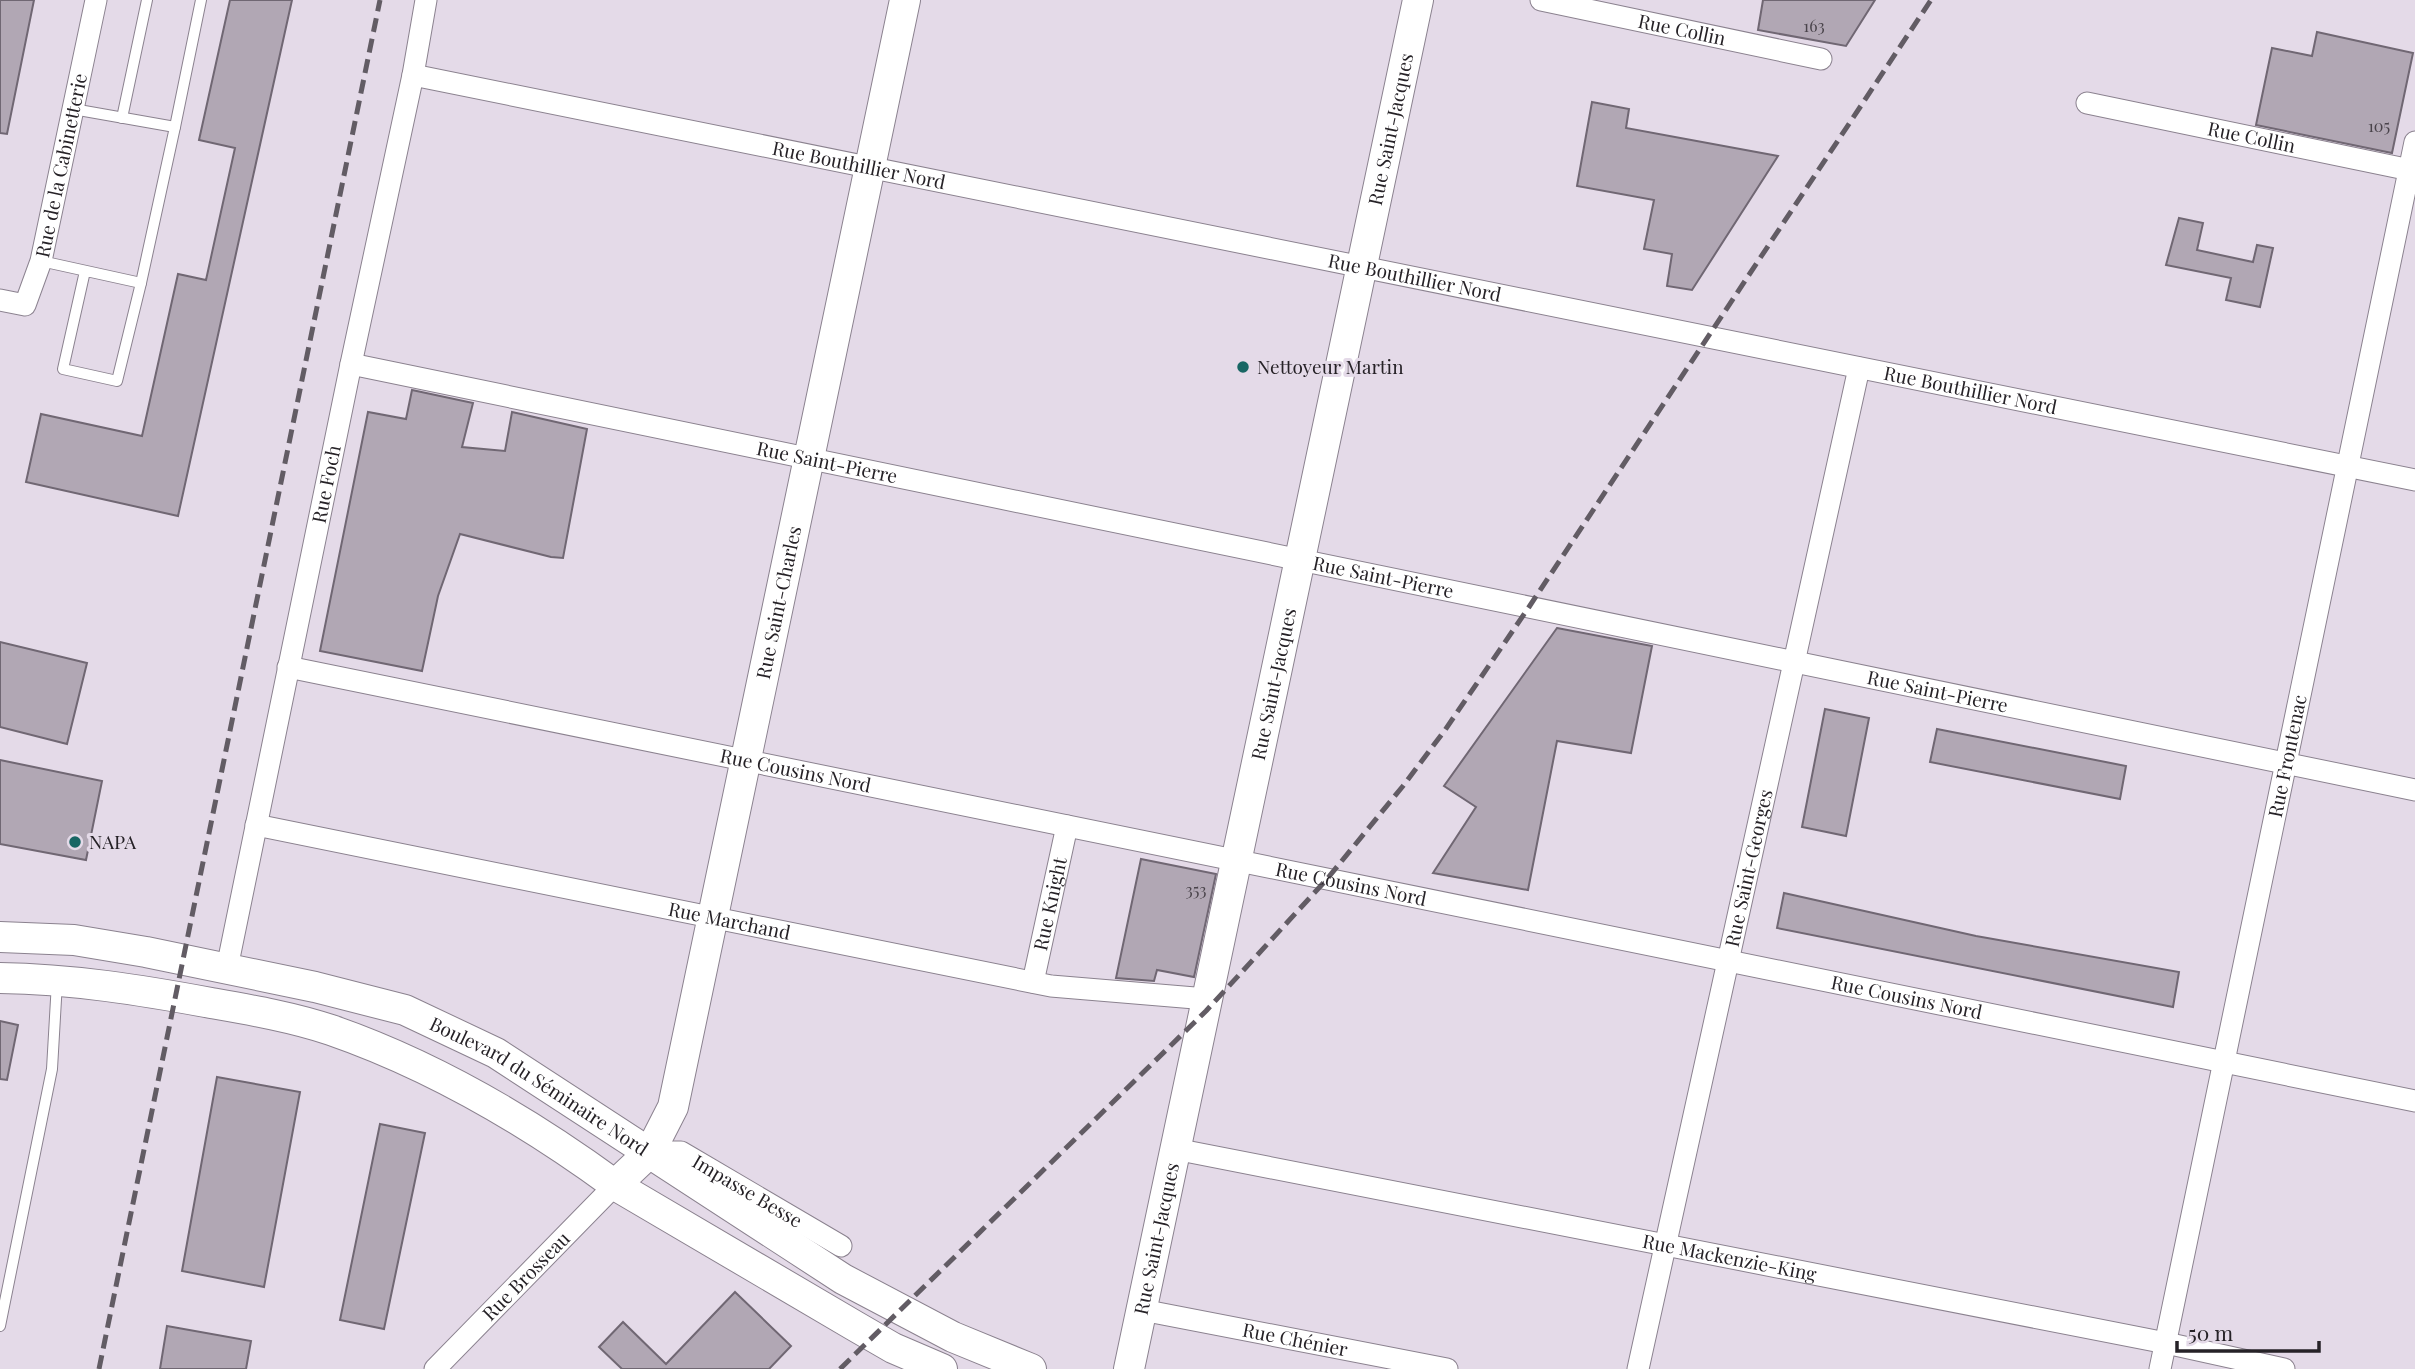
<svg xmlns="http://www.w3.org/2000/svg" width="2415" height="1369" font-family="'Playfair Display',serif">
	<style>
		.building { fill: #b1a7b4; stroke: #706773; stroke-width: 2 }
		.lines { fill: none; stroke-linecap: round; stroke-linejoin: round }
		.lane-casing { stroke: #8b828f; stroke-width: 12 }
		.street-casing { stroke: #8b828f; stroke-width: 23 }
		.secondary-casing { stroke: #8b828f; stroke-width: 32 }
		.lane { stroke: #fff; stroke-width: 10 }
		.street { stroke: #fff; stroke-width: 21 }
		.secondary { stroke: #fff; stroke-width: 30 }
		.rail { stroke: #625c64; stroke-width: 5; stroke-dasharray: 14 7; stroke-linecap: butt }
		.poi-dot { fill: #186664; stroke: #e4dae8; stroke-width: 2.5 }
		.labels { text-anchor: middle; stroke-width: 6; stroke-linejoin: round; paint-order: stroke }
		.number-label { font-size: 16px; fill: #49434a }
		.street-label { font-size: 19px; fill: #262227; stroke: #e4dae8 }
		.poi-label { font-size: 19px; fill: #262227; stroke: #e4dae8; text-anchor: start }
	</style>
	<rect width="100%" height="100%" fill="#e4dae8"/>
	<g class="building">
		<polygon points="0,0 34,0 7,134 0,133"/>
		<polygon points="230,0 292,0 178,516 26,482 41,414 142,436 178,274 206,280 235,148 199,140"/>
		<polygon points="1763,0 1875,0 1846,46 1758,30"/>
		<polygon points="2317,32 2413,53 2392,153 2256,125 2272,48 2312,56"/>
		<polygon points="1592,102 1629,109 1626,128 1778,156 1692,290 1667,286 1672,254 1644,249 1654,200 1577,186"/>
		<polygon points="2179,218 2203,223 2197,250 2253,262 2257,245 2273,248 2260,307 2226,300 2231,278 2166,265"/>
		<polygon points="412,390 473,403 462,447 505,451 512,412 587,429 563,558 551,557 460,534 438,596 422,671 320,651 368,412 406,419"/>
		<polygon points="1557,628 1652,646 1631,753 1557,741 1528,890 1433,873 1476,807 1444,786"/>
		<polygon points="0,642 87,663 67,744 0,727"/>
		<polygon points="1825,709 1869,718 1846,836 1802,827"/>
		<polygon points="1937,729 2126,766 2120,799 1930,762"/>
		<polygon points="0,760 102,781 86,860 0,844"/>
		<polygon points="1141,859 1216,874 1194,977 1157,970 1154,981 1116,978"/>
		<polygon points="1784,893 1976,936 2179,972 2173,1007 1777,928"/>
		<polygon points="0,1021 18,1025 7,1080 0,1079"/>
		<polygon points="217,1077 300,1092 264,1287 182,1271"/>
		<polygon points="380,1124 425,1133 384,1329 340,1320"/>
		<polygon points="735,1292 791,1346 769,1369 622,1369 599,1347 623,1322 666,1364"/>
		<polygon points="167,1326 251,1341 246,1369 160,1369"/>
	</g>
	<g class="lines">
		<defs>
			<g id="lane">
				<polyline points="73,109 175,127 141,283"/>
				<polyline points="122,118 147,0"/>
				<polyline points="175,127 201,0"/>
				<polyline points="41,261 141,283 117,381 63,369 85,271"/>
				<polyline points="0,1326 52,1069 57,982"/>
			</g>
			<g id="street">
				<path id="s1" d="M1541,0L1821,59"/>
				<path id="s2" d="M413,75L2415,480"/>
				<path id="s3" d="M2087,103L2415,171"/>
				<path id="s4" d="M0,300L25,305L41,261L96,0"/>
				<path id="s5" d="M351,364L2415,790"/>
				<path id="s6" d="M288,667L2415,1101"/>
				<path id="s7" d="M256,825L1051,986L1207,999"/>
				<path id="s8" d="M227,968L351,364L413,75L426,0"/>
				<path id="s9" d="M1033,982L1067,826"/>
				<path id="s10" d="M1175,1149L2166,1343L2284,1369"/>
				<path id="s11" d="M650,1152H681L841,1246"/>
				<path id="s12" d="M1142,1310L1447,1369"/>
				<path id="s13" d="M435,1369L615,1185"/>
				<path id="s14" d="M1638,1369L1859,368"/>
				<path id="s15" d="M2160,1369L2415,142"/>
			</g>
			<g id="secondary">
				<path id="s16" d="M0,937L74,940L146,952L315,987L405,1010L496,1053L843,1279L953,1337L1031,1369"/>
				<path d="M0,978C72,979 141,990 211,1003C251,1010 292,1017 331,1030C432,1065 529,1122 615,1185L855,1326L893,1348L942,1369"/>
				<path id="s17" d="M615,1185L650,1152L673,1107L905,0"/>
				<path id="s18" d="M1129,1369L1418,0"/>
			</g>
		</defs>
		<use href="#lane" class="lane-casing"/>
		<use href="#street" class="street-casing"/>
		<use href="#secondary" class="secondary-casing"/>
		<use href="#lane" class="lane"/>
		<use href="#street" class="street"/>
		<use href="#secondary" class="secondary"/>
		<g class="rail">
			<polyline points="99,1369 380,0"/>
			<polyline points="840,1369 1206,1011 1327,879 1403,786 1445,730 1529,607 1931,0"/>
		</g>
	</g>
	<g class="poi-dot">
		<circle cx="1243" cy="367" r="7"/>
		<circle cx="75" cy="842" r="7"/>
	</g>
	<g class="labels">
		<g class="number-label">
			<text x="1814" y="32">163</text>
			<text x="2379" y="132">105</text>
			<text x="1196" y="896">353</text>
		</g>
		<g class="street-label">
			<text dy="7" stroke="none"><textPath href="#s1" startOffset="144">Rue Collin</textPath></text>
			<text dy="7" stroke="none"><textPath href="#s18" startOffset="1267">Rue Saint-Jacques</textPath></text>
			<text dy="7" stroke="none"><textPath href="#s3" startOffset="168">Rue Collin</textPath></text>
			<text dy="7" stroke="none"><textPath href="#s2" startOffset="455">Rue Bouthillier Nord</textPath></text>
			<text dy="7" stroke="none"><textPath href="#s4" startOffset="170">Rue de la Cabinetterie</textPath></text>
			<text dy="7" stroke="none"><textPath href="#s2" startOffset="1022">Rue Bouthillier Nord</textPath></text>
			<text dy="7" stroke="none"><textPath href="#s2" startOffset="1589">Rue Bouthillier Nord</textPath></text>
			<text dy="7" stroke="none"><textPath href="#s5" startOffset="486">Rue Saint-Pierre</textPath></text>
			<text dy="7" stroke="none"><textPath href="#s8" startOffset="494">Rue Foch</textPath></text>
			<text dy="7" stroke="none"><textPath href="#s5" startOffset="1054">Rue Saint-Pierre</textPath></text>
			<text dy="7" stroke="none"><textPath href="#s17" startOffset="614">Rue Saint-Charles</textPath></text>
			<text dy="7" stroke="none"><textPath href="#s18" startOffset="700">Rue Saint-Jacques</textPath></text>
			<text dy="7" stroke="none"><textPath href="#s5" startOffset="1620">Rue Saint-Pierre</textPath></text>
			<text dy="7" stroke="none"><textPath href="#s15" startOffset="626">Rue Frontenac</textPath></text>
			<text dy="7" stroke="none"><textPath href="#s6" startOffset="518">Rue Cousins Nord</textPath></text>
			<text dy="7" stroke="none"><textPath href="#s14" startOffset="513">Rue Saint-Georges</textPath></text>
			<text dy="7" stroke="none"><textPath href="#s6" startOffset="1085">Rue Cousins Nord</textPath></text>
			<text dy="7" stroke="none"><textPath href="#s9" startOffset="80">Rue Knight</textPath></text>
			<text dy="7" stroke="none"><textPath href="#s7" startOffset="483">Rue Marchand</textPath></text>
			<text dy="7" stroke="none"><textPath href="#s6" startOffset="1652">Rue Cousins Nord</textPath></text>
			<text dy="7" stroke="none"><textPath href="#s16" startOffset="567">Boulevard du Séminaire Nord</textPath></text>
			<text dy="7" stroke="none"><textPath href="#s11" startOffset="108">Impasse Besse</textPath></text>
			<text dy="7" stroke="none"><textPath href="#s18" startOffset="133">Rue Saint-Jacques</textPath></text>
			<text dy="7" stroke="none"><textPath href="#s10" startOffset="565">Rue Mackenzie-King</textPath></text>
			<text dy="7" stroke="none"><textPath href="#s13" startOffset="130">Rue Brosseau</textPath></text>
			<text dy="7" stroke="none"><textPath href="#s12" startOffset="156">Rue Chénier</textPath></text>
		</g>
		<g class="poi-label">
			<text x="1257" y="374">Nettoyeur Martin</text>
			<text x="89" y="849">NAPA</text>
		</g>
	</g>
	<path d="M2177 1341v10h142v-10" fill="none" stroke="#262227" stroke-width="3.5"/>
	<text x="2188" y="1341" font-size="21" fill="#262227" stroke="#e4dae8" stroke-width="5" paint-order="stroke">50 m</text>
</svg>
